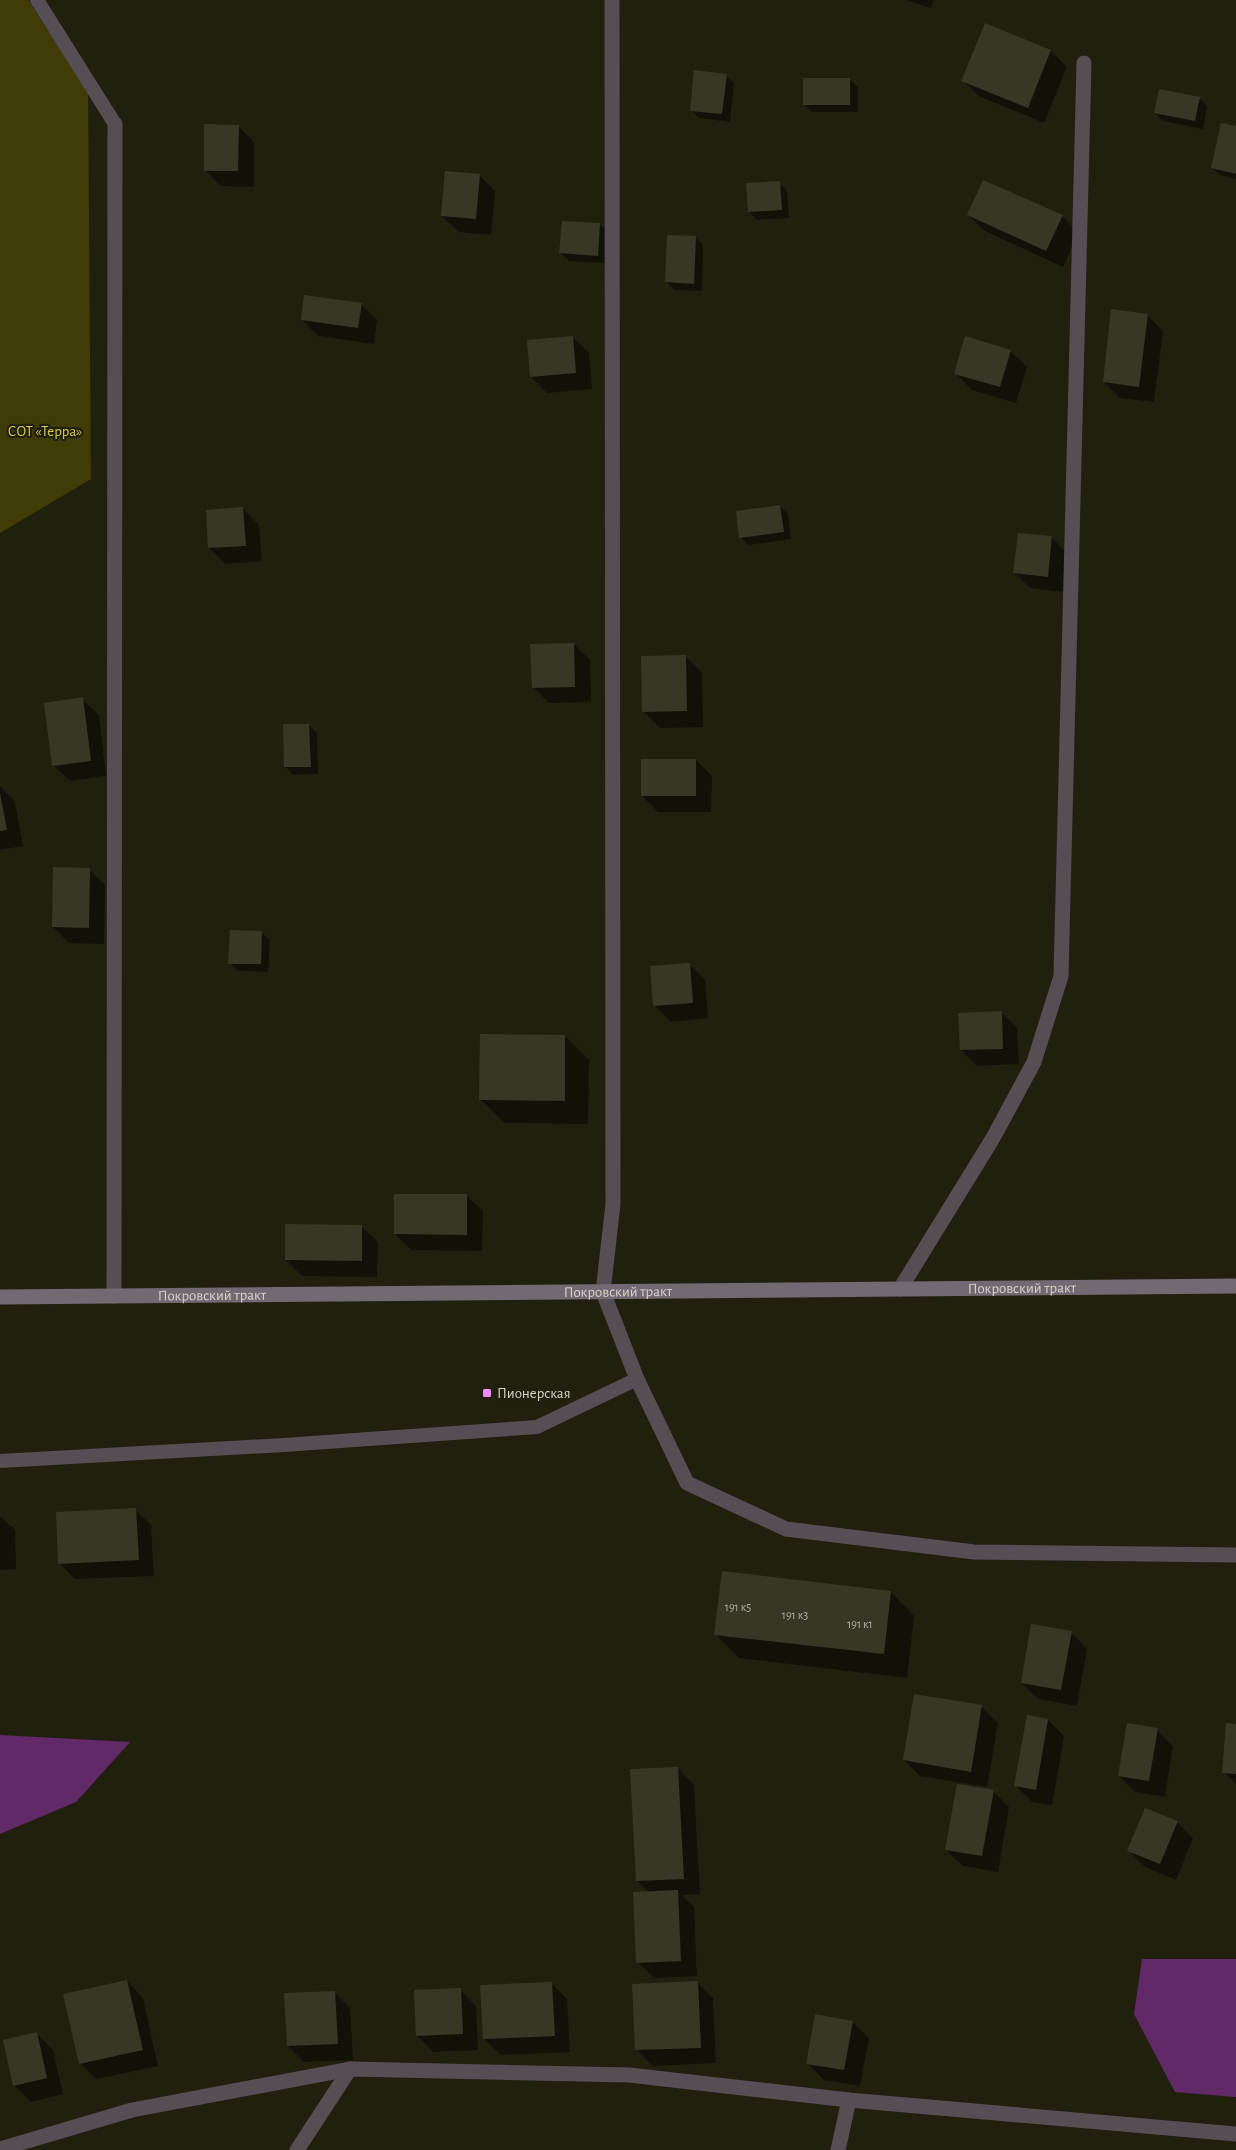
<svg xmlns="http://www.w3.org/2000/svg" width="1236" height="2150" font-family="'Alegreya Sans',sans-serif">
	<style>
		.green { fill: #3f3c06 }
		.water { fill: #622968 }
		.shadow { fill: #0007 }
		.building { fill: #383725 }
		.lines { fill: none; stroke-linecap: round; stroke-linejoin: round }
		.lane { stroke: #554e55; stroke-width: 14 }
		.street { stroke: #554e55; stroke-width: 15 }
		.secondary { stroke: #736973; stroke-width: 15 }
		.poi-dot { fill: #ef8bf7; stroke: #21200f; stroke-width: 2 }
		.labels { text-anchor: middle; stroke-width: 4.5; stroke-linejoin: round; paint-order: stroke }
		.number-label { font-size: 12px; fill: #adaca0 }
		.park-label { font-size: 15px; fill: #d4ce4b; stroke: #21200f }
		.street-label { font-size: 15px; fill: #d4d3c9; stroke: #21200f }
		.poi-label { font-size: 15px; fill: #d4d3c9; stroke: #21200f; text-anchor: start }
	</style>
	<rect width="100%" height="100%" fill="#21200f"/>
	<polygon class="green" points="0,0 28,0 88,93 91,479 0,533"/>
	<g class="water">
		<polygon points="0,1735 130,1742 76,1802 0,1834"/>
		<polygon points="1142,1959 1236,1959 1236,2097 1175,2092 1134,2014"/>
	</g>
	<g class="shadow">
		<polygon points="906,0 934,0 931,8"/>
		<polygon points="985,24 1051,51 1067,67 1044,123 979,96 962,80"/>
		<polygon points="726,75 734,83 730,122 699,118 691,110"/>
		<polygon points="850,79 858,87 858,112 812,112 804,104"/>
		<polygon points="1199,98 1207,106 1203,129 1163,121 1155,113"/>
		<polygon points="238,126 254,142 254,187 221,186 205,170"/>
		<polygon points="1236,128 1236,179 1220,175 1212,168"/>
		<polygon points="479,175 495,191 491,235 459,232 442,216"/>
		<polygon points="779,183 787,190 789,218 757,220 749,212"/>
		<polygon points="968,215 1062,216 1078,232 1063,267 985,231"/>
		<polygon points="600,224 608,232 606,263 569,261 561,253"/>
		<polygon points="695,237 703,245 702,291 674,290 667,282"/>
		<polygon points="361,304 377,320 374,344 318,336 302,320"/>
		<polygon points="1147,315 1163,331 1154,402 1120,398 1104,382"/>
		<polygon points="572,337 589,353 592,389 547,393 531,377"/>
		<polygon points="1010,351 1027,367 1016,403 972,390 956,374"/>
		<polygon points="780,506 788,514 791,539 748,545 741,537"/>
		<polygon points="243,509 259,525 262,561 225,564 209,548"/>
		<polygon points="1019,534 1052,538 1068,554 1064,592 1030,588 1014,572"/>
		<polygon points="574,644 590,660 591,702 549,703 533,687"/>
		<polygon points="685,656 702,673 703,727 660,728 644,712"/>
		<polygon points="82,699 99,715 106,776 70,781 53,765"/>
		<polygon points="309,725 317,733 318,774 293,775 286,767"/>
		<polygon points="696,760 712,776 711,812 658,812 642,796"/>
		<polygon points="0,786 15,802 23,846 0,850"/>
		<polygon points="89,869 105,885 104,944 69,943 53,927"/>
		<polygon points="262,933 270,940 268,972 238,971 230,963"/>
		<polygon points="689,964 705,980 708,1018 671,1022 654,1005"/>
		<polygon points="1001,1012 1017,1028 1019,1064 977,1066 961,1050"/>
		<polygon points="565,1036 589,1060 588,1124 504,1123 481,1100"/>
		<polygon points="466,1195 483,1211 482,1251 411,1250 395,1234"/>
		<polygon points="361,1226 378,1242 377,1277 302,1276 286,1260"/>
		<polygon points="135,1509 151,1525 154,1576 75,1579 59,1563"/>
		<polygon points="0,1516 15,1530 16,1569 0,1570"/>
		<polygon points="891,1592 914,1616 907,1678 739,1658 715,1634"/>
		<polygon points="1071,1632 1087,1649 1077,1706 1038,1699 1022,1683"/>
		<polygon points="982,1707 998,1723 987,1787 920,1776 904,1760"/>
		<polygon points="1048,1720 1064,1736 1052,1805 1032,1802 1016,1786"/>
		<polygon points="1236,1725 1236,1784 1224,1772"/>
		<polygon points="1157,1730 1173,1746 1165,1797 1135,1792 1119,1776"/>
		<polygon points="678,1768 694,1785 700,1894 682,1895 694,1907 697,1976 654,1978 637,1962 649,1893 637,1880"/>
		<polygon points="993,1791 1009,1807 998,1872 963,1866 946,1850"/>
		<polygon points="1177,1822 1193,1838 1176,1880 1145,1867 1129,1851"/>
		<polygon points="127,1981 143,1998 158,2066 96,2079 80,2063"/>
		<polygon points="697,1982 713,1998 716,2063 653,2066 637,2050"/>
		<polygon points="551,1983 567,1999 570,2052 501,2055 484,2039"/>
		<polygon points="460,1990 476,2006 478,2050 433,2052 417,2036"/>
		<polygon points="334,1992 350,2008 353,2060 304,2062 288,2046"/>
		<polygon points="852,2022 869,2038 860,2086 824,2080 807,2063"/>
		<polygon points="37,2034 53,2050 63,2094 31,2102 14,2085"/>
	</g>
	<g class="building">
		<polygon points="985,23 1051,50 1028,108 961,81"/>
		<polygon points="694,70 727,74 722,114 690,111"/>
		<rect x="803" y="78" width="47" height="27"/>
		<polygon points="1159,89 1200,97 1195,121 1154,113"/>
		<polygon points="1221,123 1236,126 1236,174 1211,168"/>
		<polygon points="204,124 239,125 238,171 204,171"/>
		<polygon points="445,171 480,174 476,219 441,216"/>
		<polygon points="983,180 1063,215 1046,251 967,215"/>
		<polygon points="780,181 782,210 748,212 746,183"/>
		<polygon points="562,221 600,223 598,256 559,253"/>
		<polygon points="667,235 696,236 694,284 665,282"/>
		<polygon points="304,295 362,303 358,328 301,320"/>
		<polygon points="1111,309 1148,314 1139,387 1103,382"/>
		<polygon points="573,336 576,373 530,377 527,340"/>
		<polygon points="965,336 1011,350 1000,387 954,374"/>
		<polygon points="780,505 784,532 739,538 736,511"/>
		<polygon points="243,507 246,546 208,548 206,510"/>
		<polygon points="1018,533 1052,536 1048,577 1013,573"/>
		<polygon points="574,643 575,687 532,688 530,644"/>
		<polygon points="686,655 687,711 642,712 641,656"/>
		<polygon points="83,697 91,761 52,766 44,703"/>
		<polygon points="283,724 309,724 311,767 284,767"/>
		<rect x="641" y="759" width="55" height="37"/>
		<polygon points="0,793 7,830 0,831"/>
		<polygon points="53,867 90,868 89,928 52,927"/>
		<polygon points="230,930 262,931 261,964 228,964"/>
		<polygon points="690,963 693,1003 653,1006 650,966"/>
		<polygon points="1002,1011 1003,1049 960,1050 958,1013"/>
		<polygon points="480,1034 565,1035 565,1101 479,1100"/>
		<polygon points="394,1194 467,1194 467,1235 394,1234"/>
		<polygon points="285,1224 362,1225 362,1261 285,1260"/>
		<polygon points="136,1508 139,1560 58,1564 56,1512"/>
		<polygon points="722,1571 891,1591 884,1654 714,1635"/>
		<polygon points="1031,1624 1072,1631 1061,1690 1021,1683"/>
		<polygon points="914,1694 982,1705 971,1772 903,1760"/>
		<polygon points="1027,1715 1048,1719 1036,1790 1014,1786"/>
		<polygon points="1127,1723 1158,1728 1149,1781 1118,1776"/>
		<polygon points="1226,1723 1236,1724 1236,1774 1222,1773"/>
		<polygon points="678,1767 684,1879 636,1881 630,1769"/>
		<polygon points="957,1784 994,1790 982,1856 945,1850"/>
		<polygon points="1145,1808 1178,1821 1160,1864 1127,1851"/>
		<polygon points="678,1890 681,1961 636,1963 633,1892"/>
		<polygon points="127,1980 143,2050 79,2064 63,1994"/>
		<polygon points="698,1981 701,2048 635,2050 632,1984"/>
		<polygon points="552,1982 555,2036 483,2039 480,1985"/>
		<polygon points="461,1988 463,2034 416,2036 414,1990"/>
		<polygon points="335,1991 338,2044 287,2046 284,1993"/>
		<polygon points="815,2014 853,2021 844,2070 806,2064"/>
		<polygon points="37,2032 47,2078 13,2086 3,2040"/>
	</g>
	<g class="lines">
		<g class="lane">
			<polyline points="37,0 115,124"/>
			<polyline points="0,1461 284,1445 537,1427 637,1379"/>
		</g>
		<g class="street">
			<polyline points="612,0 613,1204 603,1292 637,1379 687,1483 786,1529 974,1552 1236,1555"/>
			<polyline points="900,1289 993,1138 1034,1062 1061,976 1084,63"/>
			<polyline points="114,1296 115,124"/>
			<polyline points="0,2149 132,2110 350,2069 629,2075 849,2100 1236,2134"/>
			<polyline points="297,2150 350,2069"/>
			<polyline points="838,2150 849,2100"/>
		</g>
		<path class="secondary" id="s1" d="M0,1297L1236,1286"/>
	</g>
	<rect class="poi-dot" x="482" y="1388" width="10" height="10" rx="2.5"/>
	<g class="labels">
		<g class="number-label">
			<text x="738" y="1611">191 к5</text>
			<text x="795" y="1619">191 к3</text>
			<text x="860" y="1628">191 к1</text>
		</g>
		<g class="park-label">
			<text x="45" y="436">СОТ «Терра»</text>
		</g>
		<g class="street-label">
			<text dy="5" stroke="none"><textPath href="#s1" startOffset="1022">Покровский тракт</textPath></text>
			<text dy="5" stroke="none"><textPath href="#s1" startOffset="618">Покровский тракт</textPath></text>
			<text dy="5" stroke="none"><textPath href="#s1" startOffset="212">Покровский тракт</textPath></text>
		</g>
		<g class="poi-label">
			<text x="497" y="1398">Пионерская</text>
		</g>
	</g>
</svg>
